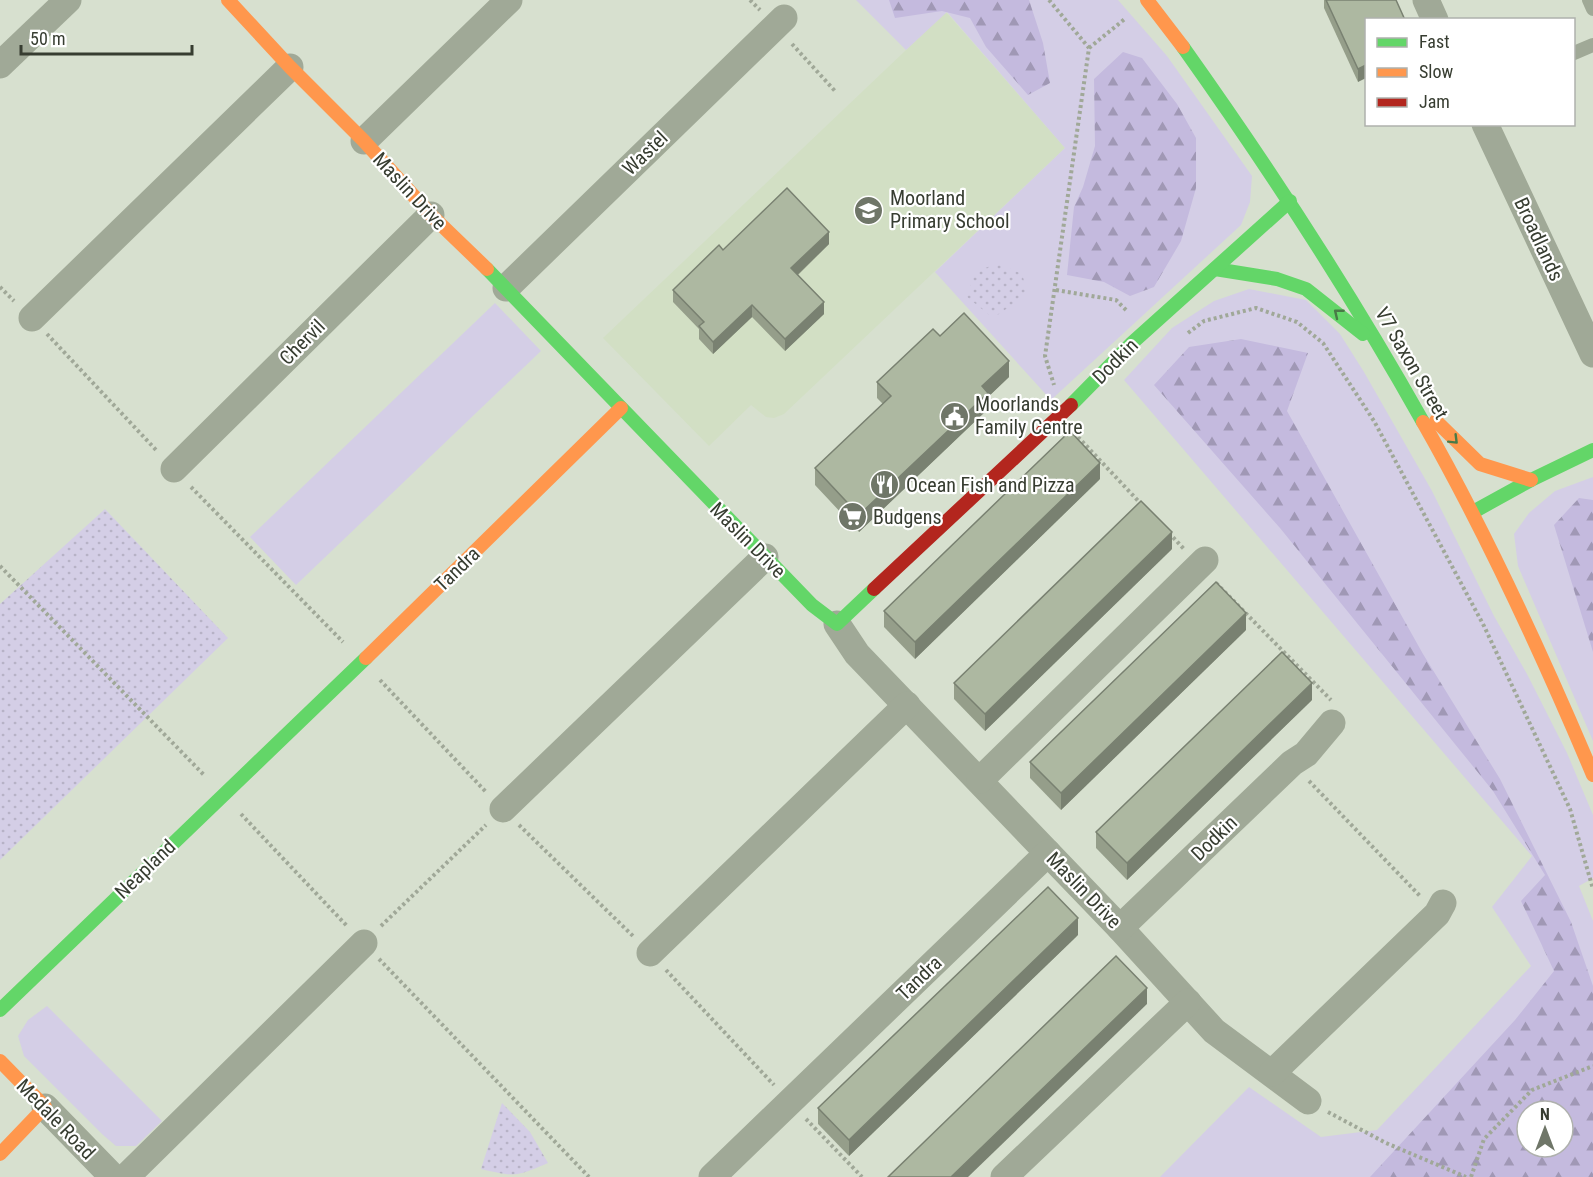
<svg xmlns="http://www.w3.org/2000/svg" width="1593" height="1177" font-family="'Roboto Condensed',sans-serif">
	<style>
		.built { fill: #d2dfc4 }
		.green { fill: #d4cee6; fill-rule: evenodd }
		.forest { fill: url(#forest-firs); fill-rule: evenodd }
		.park { fill: url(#park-dots) }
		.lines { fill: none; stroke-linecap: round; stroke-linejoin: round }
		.path { stroke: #a0a898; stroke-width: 4; stroke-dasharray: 3 3; stroke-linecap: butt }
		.lane { stroke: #a0a997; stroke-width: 14 }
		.street { stroke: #a0a997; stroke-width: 27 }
		.fast { stroke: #63d668; stroke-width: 14 }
		.slow { stroke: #ff974d; stroke-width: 14 }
		.jam { stroke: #b3261e; stroke-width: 14 }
		.slow-bridge { stroke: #ff974d; stroke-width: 14 }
		.wall { fill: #959e8a }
		.shaded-wall { fill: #798171 }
		.building { fill: #adb8a1; stroke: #798171; stroke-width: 1.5 }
		.oneway { stroke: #497a47 }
		.labels { text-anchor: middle; stroke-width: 4.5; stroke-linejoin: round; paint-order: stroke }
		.street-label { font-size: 20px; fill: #373d31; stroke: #fff }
		.poi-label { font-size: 20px; fill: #373d31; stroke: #fff; text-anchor: start }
	</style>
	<defs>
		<pattern id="forest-firs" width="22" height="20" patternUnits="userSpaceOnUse" patternTransform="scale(1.5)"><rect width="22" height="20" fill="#c4bade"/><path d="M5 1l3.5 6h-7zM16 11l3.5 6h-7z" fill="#a098b5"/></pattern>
		<pattern id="park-dots" width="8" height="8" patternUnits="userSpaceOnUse" patternTransform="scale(1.5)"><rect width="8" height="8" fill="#d4cee6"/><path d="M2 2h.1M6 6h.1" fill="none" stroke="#b7b2c6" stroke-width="1.8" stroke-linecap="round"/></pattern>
	</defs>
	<rect width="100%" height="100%" fill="#d7e0cf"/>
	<polygon class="built" points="946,12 1065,148 784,414 774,418 766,417 751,405 709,446 603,338"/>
	<g class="green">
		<polygon points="856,0 1118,0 1167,56 1252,176 1250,202 1241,225 1051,400 935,272 1065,148 947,12 906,50"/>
		<path d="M1249,289L1306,300L1340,334L1364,372L1432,491L1494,616L1527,674L1567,753L1593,815V878L1579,886L1593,921V1177H1160L1249,1087L1321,1137L1377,1130L1531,966L1492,907L1532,856L1124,380L1172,328L1214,301ZM1527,1111H1563V1147H1527Z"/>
		<polygon points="495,303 541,351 296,585 250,537"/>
		<polygon points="1593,477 1593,741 1518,566 1514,534 1529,513 1555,491"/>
		<polygon points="47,1006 162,1121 136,1146 116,1146 102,1134 24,1056 18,1036 28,1020"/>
	</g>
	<g class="forest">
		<polygon points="889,0 1029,0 1043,43 1050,83 1028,95 986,47 970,18 942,11 895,18"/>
		<polygon points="1123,52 1142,58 1177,104 1196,138 1196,188 1181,241 1154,287 1130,296 1104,282 1067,275 1074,207 1083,187 1095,146 1094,79"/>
		<path d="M1241,339L1308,353L1287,411L1423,654L1500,779L1571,922L1593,986V1177H1370L1515,1020L1554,971L1521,901L1545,875L1493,791L1280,528L1154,385L1189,347ZM1527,1111H1563V1147H1527Z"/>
		<polygon points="1579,498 1593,500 1593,652 1554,525"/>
	</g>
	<g class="park">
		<polygon points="998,263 1022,274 1028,294 993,318 967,297 975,272"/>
		<polygon points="105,509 228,638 0,860 0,604"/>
		<path d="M502,1103L530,1132L548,1163C515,1177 516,1177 481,1169Z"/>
	</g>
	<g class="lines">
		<g class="path">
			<polyline points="750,0 760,10"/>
			<polyline points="1049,0 1089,48 1045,356 1054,385"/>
			<polyline points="792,44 835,91"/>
			<polyline points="1089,48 1126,18"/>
			<polyline points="0,287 14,301"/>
			<polyline points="1056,290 1116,300 1128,312"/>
			<polyline points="1188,333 1204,321 1256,308 1297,322 1323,343 1374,421 1484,626 1570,809 1593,889"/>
			<polyline points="47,334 157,451"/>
			<polyline points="1078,437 1143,506"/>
			<polyline points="191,487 343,642"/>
			<polyline points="1169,533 1184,549"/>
			<polyline points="0,566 205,776"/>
			<polyline points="1216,583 1331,700"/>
			<polyline points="380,680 486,792"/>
			<polyline points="1309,781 1420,896"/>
			<polyline points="241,814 347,926"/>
			<polyline points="519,825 634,937"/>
			<polyline points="381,926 486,825"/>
			<polyline points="379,959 589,1177"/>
			<polyline points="666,970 774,1085"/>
			<polyline points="1328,1112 1386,1143 1466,1177"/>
			<polyline points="806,1119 862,1177"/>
			<polyline points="1471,1177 1484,1139 1532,1090 1593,1066"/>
		</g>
		<g class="lane">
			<polyline points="1589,0 1593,9"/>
			<polyline points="1574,53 1593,45"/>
		</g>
		<g class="street">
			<polyline points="1426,0 1435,20"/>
			<polyline points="0,65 68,0"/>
			<polyline points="1485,124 1593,354"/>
			<polyline points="364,141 509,0"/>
			<polyline points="506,288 784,18"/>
			<polyline points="32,318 290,67"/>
			<polyline points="174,469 431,215"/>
			<polyline points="837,624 857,654 1120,928 1214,1031 1308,1101"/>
			<polyline points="980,780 1205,560"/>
			<polyline points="503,809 765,557"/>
			<polyline points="1120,928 1292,763 1306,754 1332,723"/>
			<polyline points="650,953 907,705"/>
			<polyline points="1272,1073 1437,914 1443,903"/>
			<polyline points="45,1107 113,1177"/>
			<polyline points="126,1177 364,943"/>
			<polyline points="712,1177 1048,853"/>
			<polyline points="1004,1177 1188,1002"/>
		</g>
		<g class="fast">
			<path d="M1183,47C1269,168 1350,292 1423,422"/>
			<polyline points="487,269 812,605 837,624 874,589"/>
			<polyline points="1215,269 1277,279 1306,289 1363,334"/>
			<polyline points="1071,405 1132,343 1290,201"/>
			<polyline points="1473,512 1531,480 1593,450"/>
			<polyline points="0,1010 366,658"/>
		</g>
		<g class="slow">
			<polyline points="228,0 290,67 364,141 431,215 487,269"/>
			<polyline points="1436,421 1480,464 1531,480"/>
			<path d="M1423,422C1488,536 1542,654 1593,775"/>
			<polyline points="366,658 621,408"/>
			<polyline points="0,1061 45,1107 0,1154"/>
		</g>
		<polyline class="jam" points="874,589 1071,405"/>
		<polyline class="slow-bridge" points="1147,0 1183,47"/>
	</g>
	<g class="wall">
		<polygon points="1324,0 1396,0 1358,82 1324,8"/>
		<polygon points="829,244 798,275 824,314 785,351 752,317 713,354 699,339 699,329 673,302 673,290 723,250"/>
		<polygon points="1009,377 988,397 988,409 859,532 815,485 815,468 883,404 877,398 877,382"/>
		<polygon points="1100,479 915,659 884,627 884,611"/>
		<polygon points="1172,549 985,731 954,699 954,683"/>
		<polygon points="1246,630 1061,810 1030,778 1030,762"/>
		<polygon points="1312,700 1127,880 1096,848 1096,832"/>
		<polygon points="1078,935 849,1156 818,1124 818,1108"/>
	</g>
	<g class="shaded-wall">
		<polygon points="1366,65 1366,78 1358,82 1358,69"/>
		<polygon points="829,232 829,244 791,281 791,268"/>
		<polygon points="824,302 824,314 785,351 785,339"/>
		<polygon points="752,305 752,317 713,354 713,342"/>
		<polygon points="1009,361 1009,377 988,397 988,409 859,532 859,515 982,386"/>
		<polygon points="1100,463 1100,479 915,659 915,642"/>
		<polygon points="1172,532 1172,549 985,731 985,714"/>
		<polygon points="1246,613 1246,630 1061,810 1061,793"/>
		<polygon points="1312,683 1312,700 1127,880 1127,863"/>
		<polygon points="1078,918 1078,935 849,1156 849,1140"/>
		<polygon points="1147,988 1147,1004 968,1177 951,1177"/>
	</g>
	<g class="building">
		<polygon points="1326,0 1396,0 1405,20 1366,20 1366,65 1358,69"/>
		<polygon points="787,188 829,232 791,268 824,302 785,339 752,305 713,342 699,326 704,322 673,290 719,245 723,250"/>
		<polygon points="964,313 1009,361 982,386 988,393 859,515 815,468 891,396 877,382 933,329 940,336"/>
		<polygon points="1070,431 1100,463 915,642 884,611"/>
		<polygon points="1141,501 1172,532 985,714 954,683"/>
		<polygon points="1216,582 1246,613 1061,793 1030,762"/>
		<polygon points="1282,652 1312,683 1127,863 1096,832"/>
		<polygon points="1048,887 1078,918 849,1140 818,1108"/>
		<polygon points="1116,956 1147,988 951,1177 888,1177"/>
	</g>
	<defs><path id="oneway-chevron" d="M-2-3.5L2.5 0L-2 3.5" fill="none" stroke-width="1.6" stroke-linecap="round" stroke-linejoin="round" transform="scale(1.5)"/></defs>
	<g class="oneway">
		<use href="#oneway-chevron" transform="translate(1338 313) rotate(-141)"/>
		<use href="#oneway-chevron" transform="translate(1454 440) rotate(45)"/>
	</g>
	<defs>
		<symbol id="school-disc" viewBox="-11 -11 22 22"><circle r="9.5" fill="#6f7668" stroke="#fff"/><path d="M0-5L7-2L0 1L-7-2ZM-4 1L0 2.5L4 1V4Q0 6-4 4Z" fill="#fff"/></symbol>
		<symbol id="civic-disc" viewBox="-11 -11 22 22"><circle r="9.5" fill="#6f7668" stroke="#fff"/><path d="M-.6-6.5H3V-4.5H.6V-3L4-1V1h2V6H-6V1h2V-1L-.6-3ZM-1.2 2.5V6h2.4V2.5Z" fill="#fff"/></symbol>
		<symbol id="restaurant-disc" viewBox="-11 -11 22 22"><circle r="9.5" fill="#6f7668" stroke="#fff"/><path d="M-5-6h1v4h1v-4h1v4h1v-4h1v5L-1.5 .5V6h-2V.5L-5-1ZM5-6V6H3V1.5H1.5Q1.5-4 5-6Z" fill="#fff"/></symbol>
		<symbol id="supermarket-disc" viewBox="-11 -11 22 22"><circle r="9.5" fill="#6f7668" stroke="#fff"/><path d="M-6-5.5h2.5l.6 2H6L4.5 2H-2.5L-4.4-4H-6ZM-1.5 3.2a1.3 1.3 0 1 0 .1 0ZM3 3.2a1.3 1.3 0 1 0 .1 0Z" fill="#fff"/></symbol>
	</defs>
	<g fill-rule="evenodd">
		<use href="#school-disc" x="852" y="194" width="33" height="33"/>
		<use href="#civic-disc" x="938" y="400" width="33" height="33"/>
		<use href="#restaurant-disc" x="868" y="468" width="33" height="33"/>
		<use href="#supermarket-disc" x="836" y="500" width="33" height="33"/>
	</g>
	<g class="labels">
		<g class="street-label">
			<text transform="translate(645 153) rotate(-44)" y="7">Wastel</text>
			<text transform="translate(410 191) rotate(47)" y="7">Maslin Drive</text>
			<text transform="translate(1539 239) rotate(65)" y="7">Broadlands</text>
			<text transform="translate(302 342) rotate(-45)" y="7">Chervil</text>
			<text transform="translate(1115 361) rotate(-45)" y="7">Dodkin</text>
			<text transform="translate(1412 363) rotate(60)" y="7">V7 Saxon Street</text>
			<text transform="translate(748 540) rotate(45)" y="7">Maslin Drive</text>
			<text transform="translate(457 569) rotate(-44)" y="7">Tandra</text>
			<text transform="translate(1214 838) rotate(-44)" y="7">Dodkin</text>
			<text transform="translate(145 869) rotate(-44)" y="7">Neapland</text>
			<text transform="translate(1084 890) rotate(46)" y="7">Maslin Drive</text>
			<text transform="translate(919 978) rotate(-44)" y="7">Tandra</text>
			<text transform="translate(56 1119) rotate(46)" y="7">Medale Road</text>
		</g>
		<g class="poi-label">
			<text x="890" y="205">Moorland<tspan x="890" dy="23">Primary School</tspan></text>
			<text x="975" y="411">Moorlands<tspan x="975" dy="23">Family Centre</tspan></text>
			<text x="906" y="492">Ocean Fish and Pizza</text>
			<text x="873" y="524">Budgens</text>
		</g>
	</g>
	<rect x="1365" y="18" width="210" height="108" fill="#ffffff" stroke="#afb1ad" stroke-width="1.5"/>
	<rect x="1377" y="38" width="30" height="9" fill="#63d668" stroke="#afb1ad" stroke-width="1.5"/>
	<text x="1419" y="48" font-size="18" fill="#373d31">Fast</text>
	<rect x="1377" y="68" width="30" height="9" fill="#ff974d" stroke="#afb1ad" stroke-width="1.5"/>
	<text x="1419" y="78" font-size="18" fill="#373d31">Slow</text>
	<rect x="1377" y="98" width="30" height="9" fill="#b3261e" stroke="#afb1ad" stroke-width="1.5"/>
	<text x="1419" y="108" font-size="18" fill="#373d31">Jam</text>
	<g transform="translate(1545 1129)"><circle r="28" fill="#ffffff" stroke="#afb1ad" stroke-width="1.5"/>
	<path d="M0-4.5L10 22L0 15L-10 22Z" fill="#6f7668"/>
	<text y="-9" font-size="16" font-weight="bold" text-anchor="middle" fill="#373d31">N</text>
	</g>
	<path d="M21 45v9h171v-9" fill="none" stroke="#373d31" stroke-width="3"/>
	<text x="30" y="45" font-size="18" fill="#373d31" stroke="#ffffff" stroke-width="4.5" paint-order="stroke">50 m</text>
</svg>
